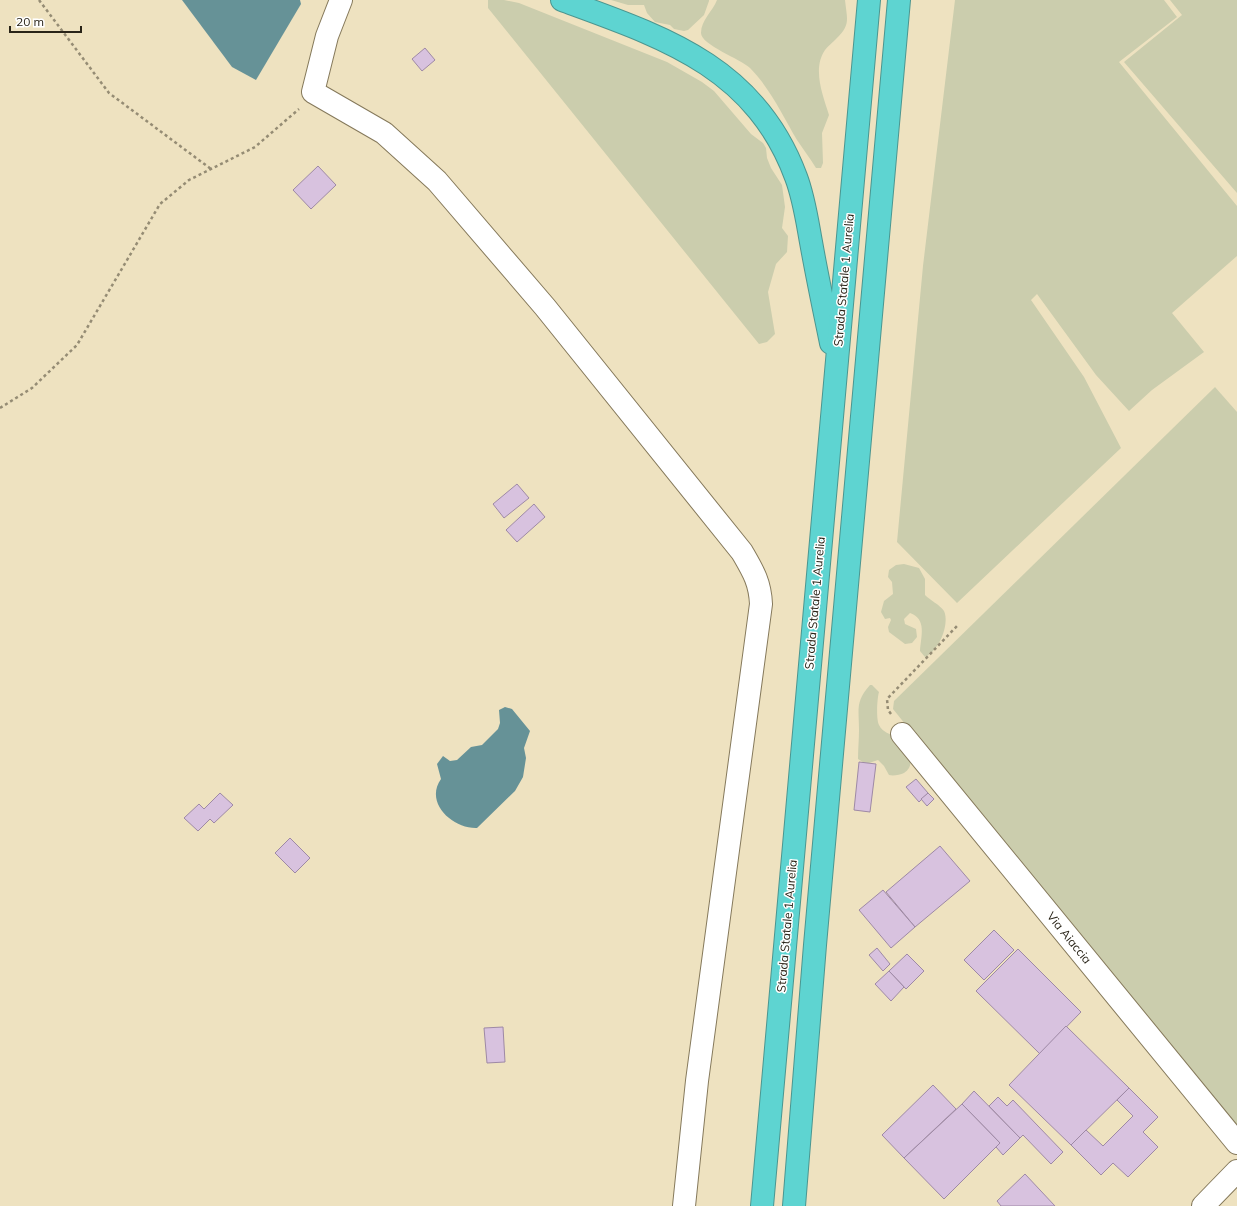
<svg xmlns="http://www.w3.org/2000/svg" width="1237" height="1206" font-family="Mulish,sans-serif">
	<style>
		.green { fill: #cbcdad }
		.water { fill: #669297 }
		.building { fill: #d8c2df; stroke: #9e89a5 }
		.lines { fill: none; stroke-linecap: round; stroke-linejoin: round }
		.minor-casing { stroke: #85795b; stroke-width: 24 }
		.highway-casing { stroke: #4b9690; stroke-width: 24 }
		.path { stroke: #958c74; stroke-width: 2.5; stroke-dasharray: 3 3; stroke-linecap: butt }
		.minor { stroke: #fff; stroke-width: 22 }
		.highway { stroke: #5ed4d1; stroke-width: 22 }
		.labels { text-anchor: middle; stroke-width: 3; stroke-linejoin: round; paint-order: stroke }
		.street-label { font-size: 12px; fill: #292418; stroke: #fff }
	</style>
	<rect width="100%" height="100%" fill="#eee2c0"/>
	<g class="green">
		<polygon points="488,0 504,0 519,3 667,62 702,82 714,91 751,134 763,143 766,148 767,158 771,168 782,185 785,207 782,228 788,236 787,252 776,264 768,292 775,334 767,342 759,344 488,8"/>
		<polygon points="611,0 709,0 709,1 704,15 688,30 684,31 674,29 670,25 655,22 647,13 644,5 628,5"/>
		<path d="M717,0H845C847,19 851,25 836,39C833,42 828,46 825,50C812,69 823,96 829,115L822,133L823,163L821,168H816C810,158 803,149 797,140C783,116 770,88 750,68C741,59 701,45 701,33C701,20 713,11 717,0Z"/>
		<polygon points="955,0 1164,0 1177,17 1119,62 1237,206 1237,256 1172,313 1204,352 1152,390 1129,411 1096,375 1037,294 1031,300 1084,377 1121,448 957,603 897,542 923,266"/>
		<polygon points="1170,0 1237,0 1237,193 1124,62 1182,15"/>
		<polygon points="1215,387 1237,412 1237,1126 1222,1116 893,709 894,701"/>
		<path d="M904,564L919,568L925,579V595C930,600 940,605 944,611C950,624 939,651 925,657L920,651C921,636 927,619 910,613L904,619L905,624L916,629L917,637L912,643L905,644L889,632L888,627L891,620L890,618L885,619L881,612L884,601L893,594L892,582L888,577L889,570L896,565Z"/>
		<path d="M870,685H872L879,692C877,699 876,719 879,725C883,733 890,733 896,738C907,746 918,764 904,773C900,775 893,776 889,775L884,766L878,760L866,764L858,759C858,749 859,739 859,730C859,709 855,702 870,685Z"/>
	</g>
	<g class="water">
		<polygon points="182,0 300,0 301,4 256,80 232,67"/>
		<path d="M505,707L512,709L530,731L524,748L526,758L523,777L515,791L477,828C453,829 424,803 441,779L437,764L443,756L450,761L457,760L471,747L482,745L498,729L500,723L499,710Z"/>
	</g>
	<g class="building">
		<polygon points="425,48 435,60 422,71 412,59"/>
		<polygon points="318,166 336,185 311,209 293,190"/>
		<polygon points="517,484 529,498 504,518 493,504"/>
		<polygon points="534,504 545,517 517,542 506,530"/>
		<polygon points="859,762 876,764 870,812 854,810"/>
		<polygon points="916,779 928,793 919,802 906,787"/>
		<polygon points="220,793 233,805 214,823 210,819 198,831 184,818 199,804 204,809"/>
		<polygon points="928,793 934,799 927,806 921,799"/>
		<polygon points="290,838 310,858 295,873 275,853"/>
		<polygon points="940,846 970,881 915,927 886,892"/>
		<polygon points="883,890 915,927 891,948 859,910"/>
		<polygon points="994,930 1014,950 984,980 964,960"/>
		<polygon points="877,948 890,964 883,971 869,955"/>
		<polygon points="1018,949 1081,1012 1040,1054 976,991"/>
		<polygon points="907,954 924,971 906,989 889,971"/>
		<polygon points="889,971 904,987 891,1001 875,984"/>
		<polygon points="1066,1026 1129,1088 1071,1145 1009,1085"/>
		<polygon points="503,1027 505,1062 487,1063 484,1028"/>
		<polygon points="933,1085 956,1109 904,1158 882,1135"/>
		<polygon points="1129,1088 1158,1117 1143,1132 1158,1147 1128,1177 1113,1163 1101,1175 1071,1145 1086,1130 1103,1146 1133,1116 1117,1100"/>
		<polygon points="974,1091 1020,1138 1003,1155 996,1147 1000,1143 962,1104"/>
		<polygon points="998,1097 1007,1106 1013,1100 1063,1152 1051,1164 1023,1135 1020,1138 989,1106"/>
		<polygon points="962,1104 1000,1143 944,1199 904,1158"/>
		<polygon points="1025,1174 1055,1206 1001,1206 997,1201"/>
	</g>
	<g class="lines">
		<defs>
			<g id="minor">
				<path d="M341,0L327,36L313,92L384,133L437,181L545,307L742,552C753,571 760,582 761,604L697,1081L684,1206"/>
				<polyline points="902,734 1237,1143"/>
				<polyline points="1203,1206 1237,1171"/>
			</g>
			<g id="highway">
				<path d="M562,0C663,37 755,66 796,177C804,198 807,220 811,242C817,276 824,309 831,343"/>
				<polyline points="762,1206 869,0"/>
				<polyline points="794,1206 815,945 899,0"/>
			</g>
		</defs>
		<use href="#minor" class="minor-casing"/>
		<use href="#highway" class="highway-casing"/>
		<g class="path">
			<polyline points="39,0 109,93 211,169"/>
			<polyline points="0,408 32,388 77,345 160,204 189,180 255,147 299,109"/>
			<polyline points="891,714 888,710 887,699 957,626"/>
		</g>
		<use href="#minor" class="minor"/>
		<use href="#highway" class="highway"/>
	</g>
	<g class="labels">
		<g class="street-label">
			<text transform="translate(844 280) rotate(-85)" y="4">Strada Statale 1 Aurelia</text>
			<text transform="translate(815 603) rotate(-85)" y="4">Strada Statale 1 Aurelia</text>
			<text transform="translate(787 926) rotate(-85)" y="4">Strada Statale 1 Aurelia</text>
			<text transform="translate(1069 938) rotate(51)" y="4">Via Aiaccia</text>
		</g>
	</g>
	<path d="M10 26v6h71v-6" fill="none" stroke="#292418" stroke-width="2"/>
	<text x="16" y="26" font-size="12" fill="#292418" stroke="#ffffff" stroke-width="3" paint-order="stroke">20 m</text>
</svg>
